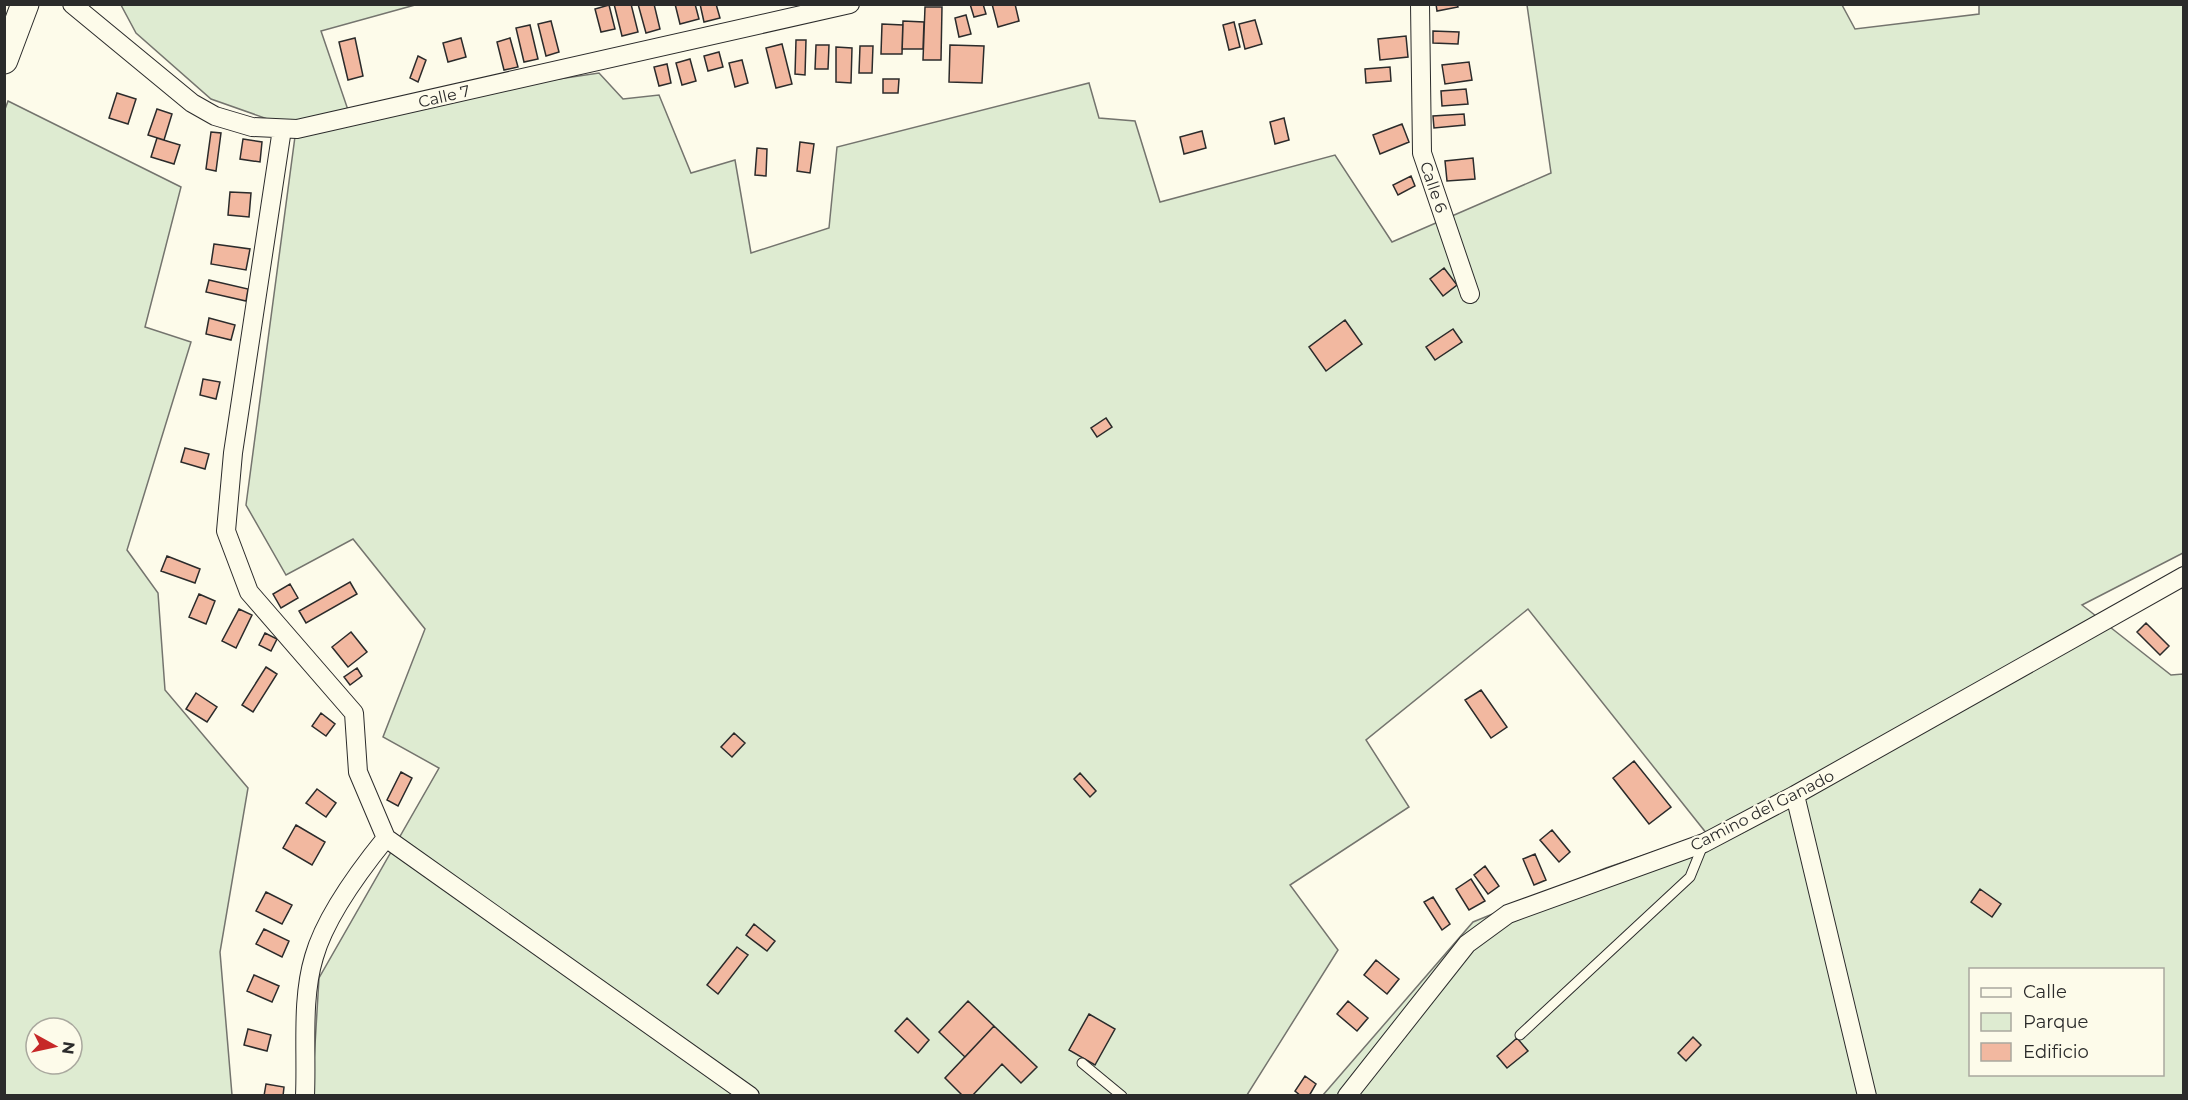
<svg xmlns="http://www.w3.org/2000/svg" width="2188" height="1100" viewBox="0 0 2188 1100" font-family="Montserrat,sans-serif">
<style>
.green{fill:#deebd1;stroke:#74746e;stroke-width:1.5;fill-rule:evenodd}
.building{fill:#f2b8a0;stroke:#2b2b2b;stroke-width:1.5}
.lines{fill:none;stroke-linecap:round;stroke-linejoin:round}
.lane-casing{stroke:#2b2b2b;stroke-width:11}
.street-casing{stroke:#2b2b2b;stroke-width:20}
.primary-casing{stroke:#2b2b2b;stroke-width:29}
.lane{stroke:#fdfbea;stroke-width:9}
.street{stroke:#fdfbea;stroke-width:18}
.primary{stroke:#fdfbea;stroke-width:27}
.labels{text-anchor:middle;stroke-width:4.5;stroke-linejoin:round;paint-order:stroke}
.street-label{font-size:16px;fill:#2b2b2b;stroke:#fdfbea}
</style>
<rect width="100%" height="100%" fill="#fdfbea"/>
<path class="green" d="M 121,5 L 415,5 L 321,31 L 348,110 L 599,73 L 623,99 L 659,95 L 691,173 L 735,160 L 751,253 L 829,228 L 837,147 L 1089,83 L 1099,118 L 1135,121 L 1160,202 L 1335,155 L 1392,242 L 1551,173 L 1527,5 L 1842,5 L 1855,29 L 1979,14 L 1979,5 L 2183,5 L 2183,553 L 2082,605 L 2171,675 L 2183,674 L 2183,1095 L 1323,1095 L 1473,922 L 1606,868 L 1707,834 L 1528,609 L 1366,740 L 1409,807 L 1290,885 L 1338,950 L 1247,1095 L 312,1095 L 319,978 L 439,768 L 383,737 L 425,629 L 353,539 L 286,575 L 246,505 L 296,129 L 211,99 L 136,33 ZM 1970,970 L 2162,970 L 2162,1074 L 1970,1074 Z
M 8,101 L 181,187 L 145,327 L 191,342 L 127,550 L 158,593 L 165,690 L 248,788 L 220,952 L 232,1095 L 5,1095 L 4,112 ZM 36,1028 L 72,1028 L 72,1064 L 36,1064 Z"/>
<path class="building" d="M 614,4 L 631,4 L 638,32 L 622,36 Z
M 638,4 L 654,4 L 660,29 L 646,33 Z
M 675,4 L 695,4 L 699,19 L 680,24 Z
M 700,4 L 716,4 L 720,18 L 704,22 Z
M 970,4 L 983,4 L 986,14 L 974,17 Z
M 992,4 L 1015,4 L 1019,21 L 998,27 Z
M 1436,4 L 1457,4 L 1458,7 L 1437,11 Z
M 609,5 L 615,29 L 601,32 L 595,9 Z
M 925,7 L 942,7 L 941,60 L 923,60 Z
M 966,15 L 971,34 L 959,37 L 955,18 Z
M 1255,20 L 1262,44 L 1245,49 L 1239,24 Z
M 551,21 L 559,52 L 546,56 L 538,24 Z
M 903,21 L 924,22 L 923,49 L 902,49 Z
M 1234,22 L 1240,47 L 1229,50 L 1223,25 Z
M 882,24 L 903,25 L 902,54 L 881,54 Z
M 530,25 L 538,59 L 524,62 L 516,28 Z
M 1433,31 L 1459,32 L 1458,44 L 1433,43 Z
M 1406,36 L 1408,57 L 1380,60 L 1378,39 Z
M 355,38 L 363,76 L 348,80 L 339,42 Z
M 461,38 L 466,57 L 448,62 L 443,43 Z
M 510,38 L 518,67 L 504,70 L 497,42 Z
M 796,40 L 806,40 L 805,75 L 795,74 Z
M 782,44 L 792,84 L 776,88 L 766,48 Z
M 816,45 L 829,45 L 828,69 L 815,69 Z
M 950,45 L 984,46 L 982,83 L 949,82 Z
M 860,46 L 873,46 L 872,73 L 859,73 Z
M 836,47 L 852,48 L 851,83 L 836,82 Z
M 719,52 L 723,67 L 708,71 L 704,56 Z
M 418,56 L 426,60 L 418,82 L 410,78 Z
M 690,59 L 696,81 L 682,85 L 676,63 Z
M 742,60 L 748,83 L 735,87 L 729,63 Z
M 1469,62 L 1472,80 L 1445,84 L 1442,65 Z
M 667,64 L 671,83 L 659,86 L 654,67 Z
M 1390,67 L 1391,81 L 1366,83 L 1365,69 Z
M 883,79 L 899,79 L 898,93 L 883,93 Z
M 1466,89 L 1468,104 L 1442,106 L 1441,91 Z
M 117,93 L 136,99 L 128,124 L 109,118 Z
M 157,109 L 172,114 L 164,140 L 148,135 Z
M 1464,114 L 1465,125 L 1434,128 L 1433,116 Z
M 1284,118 L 1289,140 L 1275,144 L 1270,122 Z
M 1402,124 L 1409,142 L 1380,154 L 1373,135 Z
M 1202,131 L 1206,148 L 1184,154 L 1180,137 Z
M 211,132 L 221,133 L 216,171 L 206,169 Z
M 157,138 L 180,145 L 174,164 L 151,157 Z
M 243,139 L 262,142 L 260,162 L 240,159 Z
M 800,142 L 814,144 L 810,173 L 797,171 Z
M 757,148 L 767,149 L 766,176 L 755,175 Z
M 1473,158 L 1475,179 L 1447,181 L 1445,161 Z
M 1411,176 L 1415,186 L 1398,195 L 1393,185 Z
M 230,192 L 251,193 L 249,217 L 228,215 Z
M 214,244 L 250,249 L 246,270 L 211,264 Z
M 1444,268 L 1457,285 L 1443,296 L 1430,279 Z
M 209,280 L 248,289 L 246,301 L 206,292 Z
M 209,318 L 235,325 L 231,340 L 206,334 Z
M 1345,320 L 1362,344 L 1326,371 L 1309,347 Z
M 1453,329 L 1462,342 L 1435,360 L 1426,347 Z
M 203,379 L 220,382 L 216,399 L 200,395 Z
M 1106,418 L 1112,427 L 1097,437 L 1091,428 Z
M 185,448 L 209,454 L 205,469 L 181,462 Z
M 167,556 L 200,569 L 195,583 L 161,571 Z
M 350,582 L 357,594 L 306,623 L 299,611 Z
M 290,584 L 298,598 L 281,608 L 273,594 Z
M 199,594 L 215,601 L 206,624 L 189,617 Z
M 239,609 L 252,615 L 236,648 L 222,641 Z
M 2146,623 L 2169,646 L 2160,655 L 2137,632 Z
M 351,632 L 367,652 L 348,667 L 332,647 Z
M 265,633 L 277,639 L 271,651 L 259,645 Z
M 266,667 L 277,674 L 253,712 L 242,705 Z
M 357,668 L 362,676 L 350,685 L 344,677 Z
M 1481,690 L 1507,727 L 1491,738 L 1465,700 Z
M 196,693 L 217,707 L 207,722 L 186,709 Z
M 321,713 L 335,724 L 326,736 L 312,726 Z
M 734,733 L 745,743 L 732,757 L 721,747 Z
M 1634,761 L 1671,807 L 1649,824 L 1613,778 Z
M 401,772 L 412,778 L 398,806 L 387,800 Z
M 1080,773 L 1096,791 L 1090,797 L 1074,779 Z
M 317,789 L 336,803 L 326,817 L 306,803 Z
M 296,825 L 325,842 L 312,865 L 283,848 Z
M 1552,830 L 1570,852 L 1559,862 L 1540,840 Z
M 1535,854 L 1546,880 L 1534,885 L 1523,859 Z
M 1485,866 L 1499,886 L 1488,894 L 1474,875 Z
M 1471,879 L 1485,901 L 1469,910 L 1456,889 Z
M 1980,889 L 2001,904 L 1992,917 L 1971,902 Z
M 266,892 L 292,905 L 282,924 L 256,911 Z
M 1433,897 L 1450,924 L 1442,930 L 1424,902 Z
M 754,924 L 775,941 L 767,951 L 746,935 Z
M 264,929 L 289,941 L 282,957 L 256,944 Z
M 737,947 L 748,955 L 718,994 L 707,985 Z
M 1376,960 L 1399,979 L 1387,994 L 1364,975 Z
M 254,975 L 279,986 L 272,1002 L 247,991 Z
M 968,1001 L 994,1026 L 965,1057 L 939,1032 Z
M 1348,1001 L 1368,1018 L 1357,1031 L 1337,1014 Z
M 1089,1014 L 1115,1029 L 1095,1065 L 1069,1050 Z
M 907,1018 L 929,1040 L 918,1053 L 895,1031 Z
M 994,1026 L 1037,1067 L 1021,1083 L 1002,1064 L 972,1096 L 963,1096 L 945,1078 Z
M 248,1029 L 271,1035 L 267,1051 L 244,1045 Z
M 1693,1037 L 1701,1045 L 1686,1061 L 1678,1053 Z
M 1517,1038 L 1528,1051 L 1507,1068 L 1497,1056 Z
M 1305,1076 L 1316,1084 L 1309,1096 L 1301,1096 L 1295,1091 Z
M 266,1084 L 284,1087 L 283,1096 L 264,1096 Z"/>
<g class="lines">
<defs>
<path id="lane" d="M 1520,1035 L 1690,877 L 1703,845
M 1082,1063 L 1122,1096"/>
<path id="street" d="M 72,4 L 192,103 L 215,116 L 252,127 L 297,129 L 850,4
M 1420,4 L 1422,153 L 1470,294
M 282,129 L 233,453 L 226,531 L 249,592 L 354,713 L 358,772 L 386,838 L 750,1096
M 1795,795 L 1867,1096
M 305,1096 C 307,1050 301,1000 314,957 C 325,918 360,870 386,838
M 1347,1096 L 1467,944 L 1508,914 L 1704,843 L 1795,795 L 2184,576"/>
<path id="primary" d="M 4,60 L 25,4"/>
</defs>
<use href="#lane" class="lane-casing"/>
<use href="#street" class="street-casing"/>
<use href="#primary" class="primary-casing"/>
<use href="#lane" class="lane"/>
<use href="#street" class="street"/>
<use href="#primary" class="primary"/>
</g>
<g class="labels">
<g class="street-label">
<text transform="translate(444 96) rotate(-13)" y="6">Calle 7</text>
<text transform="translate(1434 187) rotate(71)" y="6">Calle 6</text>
<text transform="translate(1762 810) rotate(-27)" y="6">Camino del Ganado</text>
</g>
</g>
<rect width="2188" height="1100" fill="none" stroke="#2b2b2b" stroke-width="12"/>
<rect x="1969" y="968" width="195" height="108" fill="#fdfbea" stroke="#a9a89e" stroke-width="1.5"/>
<rect x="1981" y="988" width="30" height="9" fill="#fdfbea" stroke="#a9a89e" stroke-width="1.5"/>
<text x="2023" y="998" font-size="18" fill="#2b2b2b">Calle</text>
<rect x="1981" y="1013" width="30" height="18" fill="#deebd1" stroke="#a9a89e" stroke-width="1.5"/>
<text x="2023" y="1028" font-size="18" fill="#2b2b2b">Parque</text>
<rect x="1981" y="1043" width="30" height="18" fill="#f2b8a0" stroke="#a9a89e" stroke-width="1.5"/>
<text x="2023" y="1058" font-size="18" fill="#2b2b2b">Edificio</text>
<g transform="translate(54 1046) rotate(98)"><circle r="28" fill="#fdfbea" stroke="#a9a89e" stroke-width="1.5"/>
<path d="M0-4.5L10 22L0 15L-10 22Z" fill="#c62828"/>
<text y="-9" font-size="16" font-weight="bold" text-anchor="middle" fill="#2b2b2b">N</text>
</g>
</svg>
